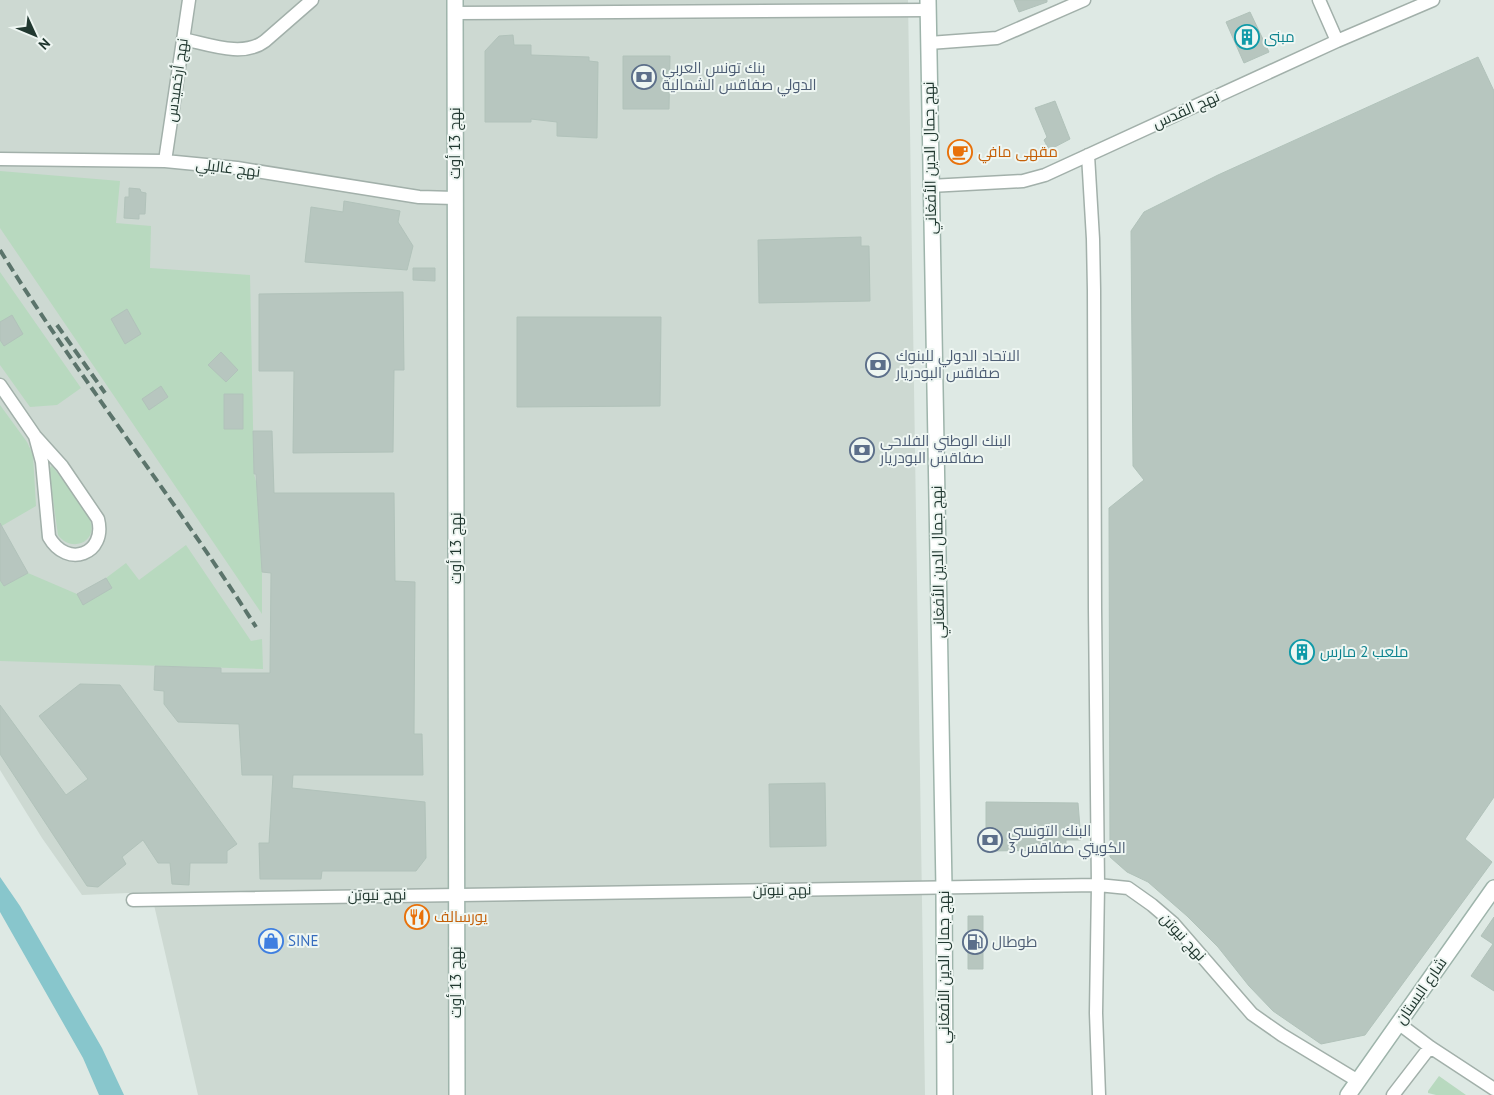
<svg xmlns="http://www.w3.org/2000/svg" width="1494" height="1095" viewBox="0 0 1494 1095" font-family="'PT Sans',Cairo,sans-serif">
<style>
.built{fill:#cdd9d2}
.green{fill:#b8d9bf}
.water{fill:#88c6cc}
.building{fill:#b7c6bf;stroke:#b1c2ba}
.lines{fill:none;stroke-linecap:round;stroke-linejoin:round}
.minor-casing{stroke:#a2b0aa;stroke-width:15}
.secondary-casing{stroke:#9eb4ab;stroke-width:18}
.minor{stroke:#fff;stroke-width:12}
.secondary{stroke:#fff;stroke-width:15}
.rail{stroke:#5b746b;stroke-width:4;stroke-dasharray:10 5;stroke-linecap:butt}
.labels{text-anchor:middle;stroke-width:4;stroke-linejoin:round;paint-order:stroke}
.culture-label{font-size:15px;fill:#0d838f;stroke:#eef6f2;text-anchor:start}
.service-label{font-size:15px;fill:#4e5e75;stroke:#eef6f2;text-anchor:start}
.street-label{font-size:15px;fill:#213830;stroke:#eef6f2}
.food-label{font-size:15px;fill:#c56008;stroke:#eef6f2;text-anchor:start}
.shop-label{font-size:15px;fill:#366cbe;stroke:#eef6f2;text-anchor:start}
</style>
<rect width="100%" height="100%" fill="#dee9e4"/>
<path class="built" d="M 0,0 L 908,0 L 925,1095 L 198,1095 L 151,892 L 82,895 L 42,838 L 0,770 Z"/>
<path class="green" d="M 0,171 L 120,181 L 116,223 L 151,226 L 150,268 L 250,275 L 254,474 L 257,485 L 262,572 L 262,614 L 0,228 Z
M 0,272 L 81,388 L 57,405 L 30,407 L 0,365 Z
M 0,405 L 27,442 L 33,455 L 36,506 L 0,527 Z
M 51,466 L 53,467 C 61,478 88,512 91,523 C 96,544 70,552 58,535 L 49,471 Z
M 186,545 L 251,641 L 262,639 L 263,669 L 0,661 L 0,580 L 4,586 L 28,573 L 77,594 L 83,604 L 111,588 L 106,578 L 126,563 L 139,580 Z
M 1439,1076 L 1466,1095 L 1436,1095 L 1428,1093 L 1428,1091 Z"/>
<path class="water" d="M 0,877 L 20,906 L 102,1048 L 124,1095 L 99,1095 L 83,1058 L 0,912 Z"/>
<path class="building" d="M 1014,0 L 1047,0 L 1047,2 L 1019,12 Z
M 1250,12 L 1269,52 L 1244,63 L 1226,22 Z
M 513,35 L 514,45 L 531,45 L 531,55 L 589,57 L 589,61 L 598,62 L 597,138 L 557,136 L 557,122 L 531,119 L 531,122 L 485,122 L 485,51 L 499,36 Z
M 623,56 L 670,56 L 669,109 L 623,109 Z
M 1478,57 L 1494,91 L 1494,797 L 1465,839 L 1492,862 L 1365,1035 L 1321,1044 L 1273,1011 L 1249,986 L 1218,947 L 1187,916 L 1148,882 L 1127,872 L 1110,857 L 1109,508 L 1144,480 L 1133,466 L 1131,231 L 1144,212 L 1218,175 Z
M 1055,101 L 1070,139 L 1049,150 L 1044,140 L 1047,137 L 1035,108 Z
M 129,188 L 140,189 L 141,192 L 146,193 L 145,214 L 139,214 L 139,219 L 124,218 L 125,197 L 129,197 Z
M 344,201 L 400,211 L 398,222 L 413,246 L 407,270 L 305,262 L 311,207 L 343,212 Z
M 861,237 L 861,246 L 869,246 L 870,301 L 759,303 L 758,240 Z
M 413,268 L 435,268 L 435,281 L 413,280 Z
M 403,292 L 404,370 L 394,370 L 393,452 L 293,453 L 294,371 L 259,371 L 259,294 Z
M 127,309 L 141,334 L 125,344 L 111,319 Z
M 12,315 L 23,334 L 4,346 L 0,340 L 0,322 Z
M 517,317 L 661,317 L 660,406 L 517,407 Z
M 221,352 L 238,370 L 226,382 L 208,365 Z
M 161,386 L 168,397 L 149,410 L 142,399 Z
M 224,394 L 243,394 L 243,429 L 224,429 Z
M 253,431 L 272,431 L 274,493 L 394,493 L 395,581 L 415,582 L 414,734 L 422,734 L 423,775 L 293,775 L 292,788 L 425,802 L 426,858 L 416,871 L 322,871 L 321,879 L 260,879 L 259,843 L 269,843 L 273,775 L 242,775 L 239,724 L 178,722 L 164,704 L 164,691 L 154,690 L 155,666 L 221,668 L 221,673 L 270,673 L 271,573 L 262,572 L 256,474 L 254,474 Z
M 0,523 L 28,573 L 4,586 L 0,580 Z
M 106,578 L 112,588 L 83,605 L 77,594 Z
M 80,684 L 120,685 L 237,844 L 227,851 L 227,863 L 190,863 L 189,885 L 172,884 L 170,863 L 158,863 L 143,840 L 122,857 L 126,864 L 98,887 L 87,886 L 0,754 L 0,705 L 66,795 L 88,779 L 39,716 Z
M 825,783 L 826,846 L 770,847 L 769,784 Z
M 986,802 L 1078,803 L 1081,840 L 1066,840 L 1066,850 L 986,851 Z
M 968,916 L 983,916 L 983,969 L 968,969 Z
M 1494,917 L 1494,991 L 1471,976 L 1493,944 L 1481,936 Z"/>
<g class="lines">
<defs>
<path id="minor" d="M 1319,0 L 1337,41
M 455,13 L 928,10
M 183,39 C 208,44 243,58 265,41 L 312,0
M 929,43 L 997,38 L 1084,0
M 1088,155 L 1093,239 L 1094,290 L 1095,609 L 1098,885 L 1096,1013 L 1099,1095
M 0,159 L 165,161 L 237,168 L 419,197 L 455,198
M 165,161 L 189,0
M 930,186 L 1023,181 L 1045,175 L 1337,41 L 1433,0
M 0,385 L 35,436 L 62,466 L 98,519 C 107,554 67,569 49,537 L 42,462 L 35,436
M 133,900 L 1098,885 L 1128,888 L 1152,905 L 1173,923 L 1252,1014 L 1282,1035 L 1358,1081
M 1398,1023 L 1430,1047 L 1494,1089
M 1393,1095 L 1430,1047"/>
<path id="secondary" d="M 455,0 L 457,1095
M 928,0 L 944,888 L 945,1095
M 1348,1095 L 1494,888"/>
</defs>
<use href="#minor" class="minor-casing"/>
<use href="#secondary" class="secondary-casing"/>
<use href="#minor" class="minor"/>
<use href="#secondary" class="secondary"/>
<path class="rail" d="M 0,250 C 80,380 175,499 256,627
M 57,325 L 105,393"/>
</g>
<defs>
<symbol id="building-ring" viewBox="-11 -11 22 22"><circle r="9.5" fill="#eef6f2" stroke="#0f9aa8" stroke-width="1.5"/><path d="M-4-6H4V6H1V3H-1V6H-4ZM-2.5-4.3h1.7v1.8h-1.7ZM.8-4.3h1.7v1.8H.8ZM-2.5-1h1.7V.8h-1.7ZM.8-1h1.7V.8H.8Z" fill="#0f9aa8"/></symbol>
<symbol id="bank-ring" viewBox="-11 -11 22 22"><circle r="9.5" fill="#eef6f2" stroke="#5c6f8a" stroke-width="1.5"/><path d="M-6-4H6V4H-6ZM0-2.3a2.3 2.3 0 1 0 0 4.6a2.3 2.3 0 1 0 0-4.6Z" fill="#5c6f8a"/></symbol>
<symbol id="cafe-ring" viewBox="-11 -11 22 22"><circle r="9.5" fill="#eef6f2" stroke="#e8710a" stroke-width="1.5"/><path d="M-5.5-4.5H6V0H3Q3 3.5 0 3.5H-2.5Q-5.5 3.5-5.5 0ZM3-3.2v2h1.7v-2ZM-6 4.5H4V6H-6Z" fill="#e8710a"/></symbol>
<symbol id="restaurant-ring" viewBox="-11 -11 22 22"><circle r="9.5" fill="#eef6f2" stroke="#e8710a" stroke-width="1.5"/><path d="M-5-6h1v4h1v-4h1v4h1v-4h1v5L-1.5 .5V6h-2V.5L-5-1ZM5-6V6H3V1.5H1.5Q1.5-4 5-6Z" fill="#e8710a"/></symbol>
<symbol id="shop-ring" viewBox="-11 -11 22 22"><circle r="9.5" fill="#eef6f2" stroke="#3f7fe0" stroke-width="1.5"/><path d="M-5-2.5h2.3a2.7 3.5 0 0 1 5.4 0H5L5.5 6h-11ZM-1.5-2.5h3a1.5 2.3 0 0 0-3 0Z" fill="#3f7fe0"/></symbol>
<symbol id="fuel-ring" viewBox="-11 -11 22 22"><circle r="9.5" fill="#eef6f2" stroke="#5c6f8a" stroke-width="1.5"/><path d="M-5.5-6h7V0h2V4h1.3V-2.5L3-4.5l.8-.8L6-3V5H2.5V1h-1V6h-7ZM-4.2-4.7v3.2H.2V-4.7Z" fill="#5c6f8a"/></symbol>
</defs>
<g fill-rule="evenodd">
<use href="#building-ring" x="1233" y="23" width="28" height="28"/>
<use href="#bank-ring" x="630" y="63" width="28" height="28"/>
<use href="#cafe-ring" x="946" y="138" width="28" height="28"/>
<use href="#bank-ring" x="864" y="351" width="28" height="28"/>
<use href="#bank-ring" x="848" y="436" width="28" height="28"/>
<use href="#building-ring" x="1288" y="638" width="28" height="28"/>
<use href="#bank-ring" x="976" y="826" width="28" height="28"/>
<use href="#restaurant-ring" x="403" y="903" width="28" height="28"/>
<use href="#shop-ring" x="257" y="927" width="28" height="28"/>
<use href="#fuel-ring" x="961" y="928" width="28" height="28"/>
</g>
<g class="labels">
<g class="culture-label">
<text x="1264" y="42">مبنى</text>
<text x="1320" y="657">ملعب 2 مارس</text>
</g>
<g class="service-label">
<text x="662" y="73">بنك تونس العربي<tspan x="662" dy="17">الدولي صفاقس الشمالية</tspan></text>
<text x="896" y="361">الاتحاد الدولي للبنوك<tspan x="896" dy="17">صفاقس البودريار</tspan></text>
<text x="880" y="446">البنك الوطني الفلاحي<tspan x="880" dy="17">صفاقس البودريار</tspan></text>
<text x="1008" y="836">البنك التونسي<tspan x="1008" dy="17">الكويتي صفاقس 3</tspan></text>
<text x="992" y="947">طوطال</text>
</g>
<g class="street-label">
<text transform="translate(177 80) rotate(-82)" y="5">نهج أرخميدس</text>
<text transform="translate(1186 110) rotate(-24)" y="5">نهج القدس</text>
<text transform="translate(455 143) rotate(-90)" y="5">نهج 13 أوت</text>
<text transform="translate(930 158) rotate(-91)" y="5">نهج جمال الدين الأفغاني</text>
<text transform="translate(228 168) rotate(7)" y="5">نهج غاليلي</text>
<text transform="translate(456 548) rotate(-90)" y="5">نهج 13 أوت</text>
<text transform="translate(938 562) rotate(-91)" y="5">نهج جمال الدين الأفغاني</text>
<text transform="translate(782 890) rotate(-1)" y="5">نهج نيوتن</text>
<text transform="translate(377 895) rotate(-1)" y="5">نهج نيوتن</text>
<text transform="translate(1183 937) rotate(47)" y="5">نهج نيوتن</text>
<text transform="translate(944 967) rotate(-90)" y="5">نهج جمال الدين الأفغاني</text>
<text transform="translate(456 982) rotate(-90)" y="5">نهج 13 أوت</text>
<text transform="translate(1421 991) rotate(-55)" y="5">شارع البستان</text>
</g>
<g class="food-label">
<text x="978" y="157">مقهى مافي</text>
<text x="434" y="922">يورسالف</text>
</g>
<g class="shop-label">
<text x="288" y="946">SINE</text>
</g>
</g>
<g transform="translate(35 35) rotate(134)" stroke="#eef6f2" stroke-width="4" paint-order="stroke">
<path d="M0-4L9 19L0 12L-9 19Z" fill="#213830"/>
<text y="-8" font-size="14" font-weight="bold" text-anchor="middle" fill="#213830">N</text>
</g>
</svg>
